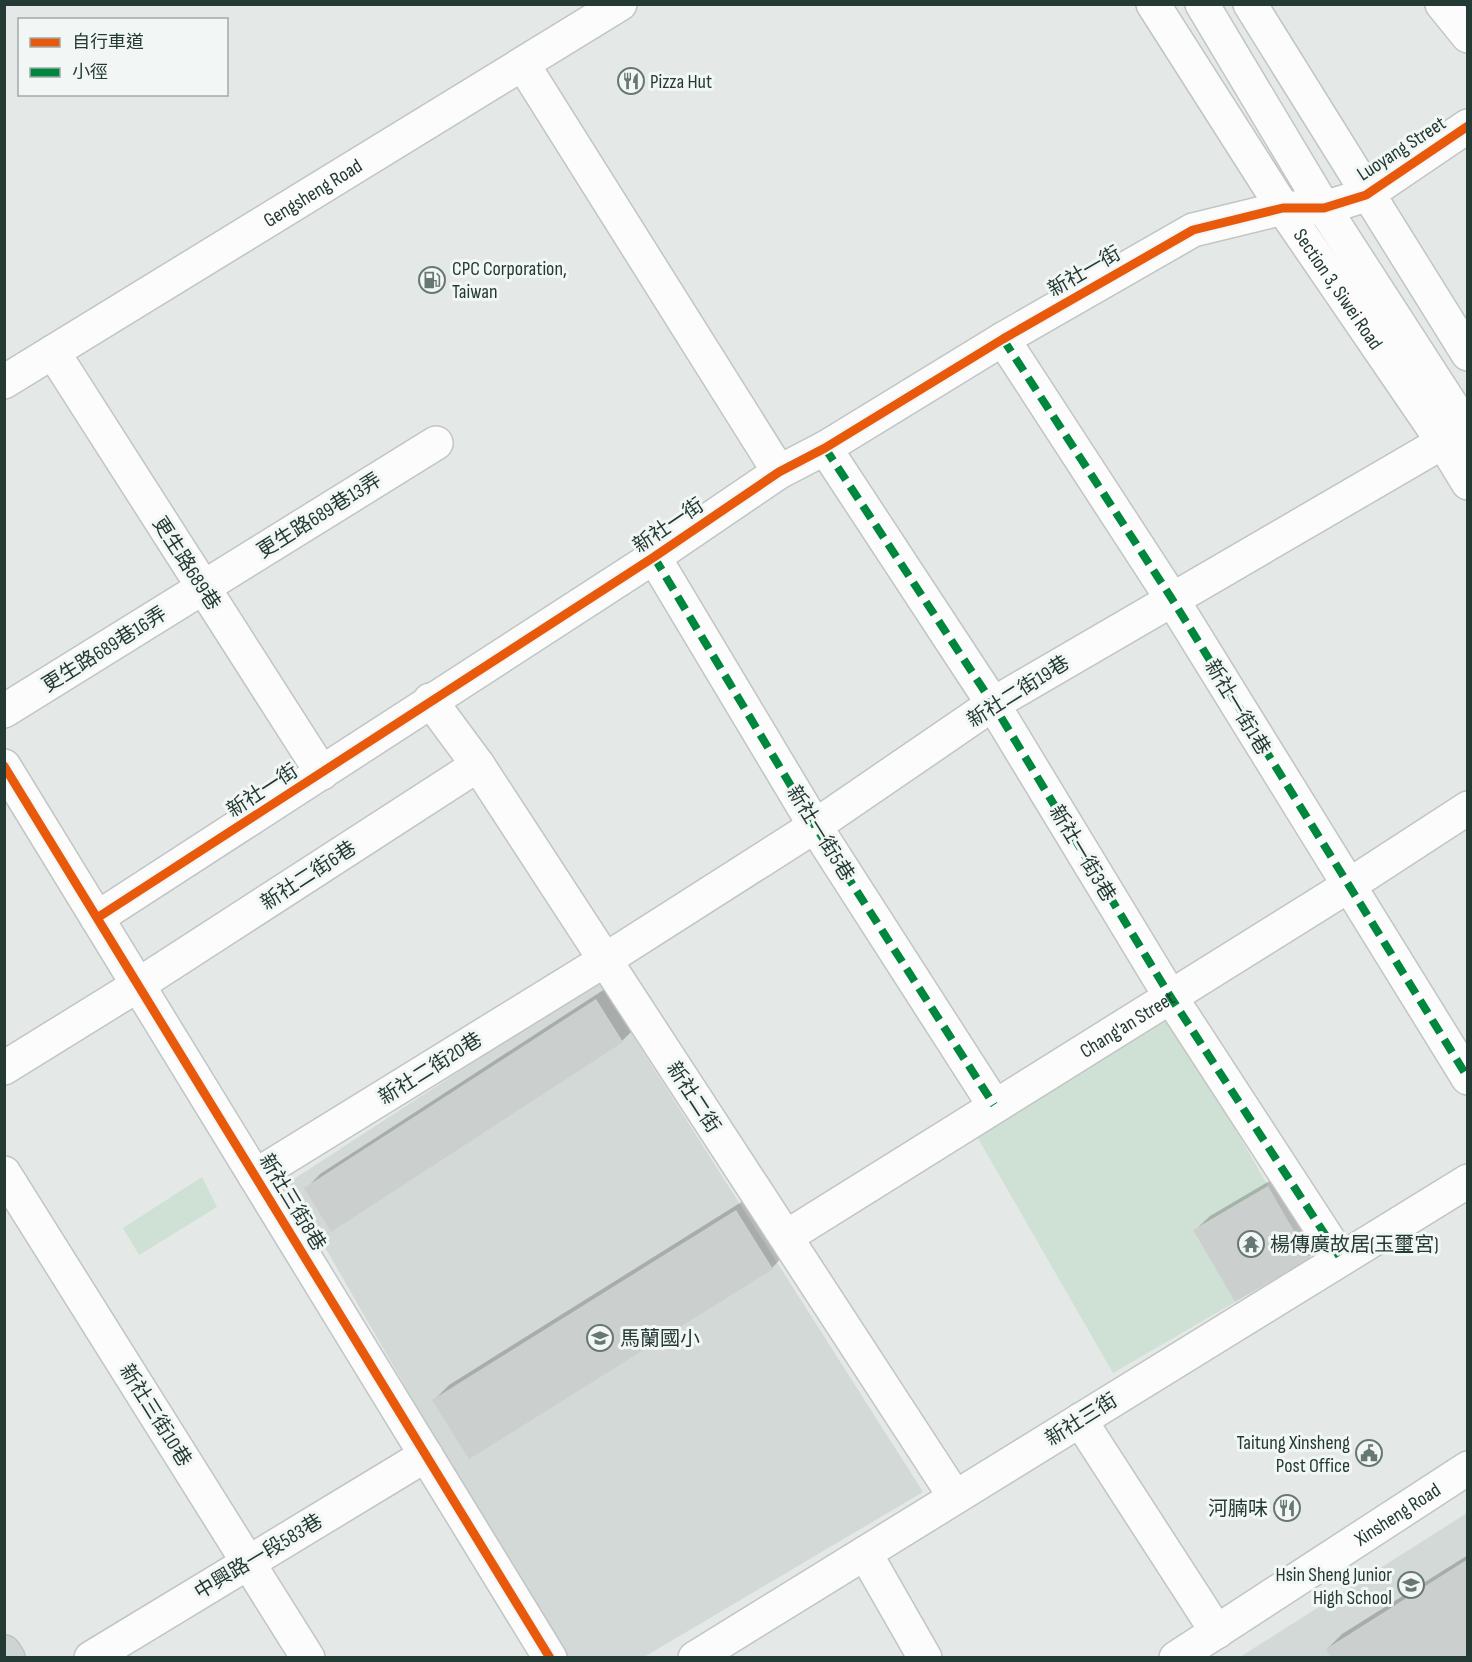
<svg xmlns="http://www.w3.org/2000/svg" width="1472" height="1662" viewBox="0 0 1472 1662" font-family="'Sofia Sans Condensed','Noto Sans TC',sans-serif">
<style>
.built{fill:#d2d9d6}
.green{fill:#cfe0d4}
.shadow{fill:#0003}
.building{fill:#cbcfce}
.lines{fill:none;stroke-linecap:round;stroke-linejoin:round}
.minor-casing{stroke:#c1c5c3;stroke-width:36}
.major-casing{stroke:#bdc4c2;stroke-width:36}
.minor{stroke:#fbfcfb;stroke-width:33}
.major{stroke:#ced4d2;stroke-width:33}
.quiet{stroke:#00873e;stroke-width:8;stroke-dasharray:15 8;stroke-linecap:butt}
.cycleway-casing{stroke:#f2f7f5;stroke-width:13}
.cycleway{stroke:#e8590c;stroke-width:9}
.labels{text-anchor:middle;stroke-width:6;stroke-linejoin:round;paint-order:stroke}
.poi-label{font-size:20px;fill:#243a35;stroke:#f2f7f5;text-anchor:start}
.street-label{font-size:20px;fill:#243a35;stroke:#f2f7f5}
</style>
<rect width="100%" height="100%" fill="#e4e8e6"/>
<path class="built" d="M 598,981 L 923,1492 L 644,1657 L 561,1657 L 288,1183 Z
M 1467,1513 L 1467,1657 L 1240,1657 Z"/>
<path class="green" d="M 1171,1018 L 1268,1186 L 1193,1230 L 1235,1302 L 1113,1373 L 975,1133 Z
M 202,1177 L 217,1207 L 139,1255 L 123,1228 Z"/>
<path class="shadow" d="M 611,985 L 637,1026 L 622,1041 L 332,1229 L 306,1189 L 320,1174 Z
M 1283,1173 L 1324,1243 L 1309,1257 L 1195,1230 L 1210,1216 Z
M 751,1196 L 786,1253 L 772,1268 L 434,1400 L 449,1385 Z
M 1468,1555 L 1468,1658 L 1327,1649 L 1342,1634 Z"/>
<path class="building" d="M 596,999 L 623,1042 L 331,1232 L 304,1188 Z
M 1268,1186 L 1310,1259 L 1235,1302 L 1193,1230 Z
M 736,1210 L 773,1269 L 469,1459 L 432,1400 Z
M 1468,1559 L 1468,1658 L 1331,1658 L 1326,1649 Z"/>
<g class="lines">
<defs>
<g id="minor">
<path id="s1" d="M 1153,4 L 1283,208 L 1443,442 L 1468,483"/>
<path d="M 1202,4 L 1324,208 L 1468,431"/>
<path d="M 1250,4 L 1468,354"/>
<path d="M 1442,4 L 1468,36"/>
<path d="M 524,66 L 779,472"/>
<path d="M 1003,339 L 1172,599 L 1468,1078"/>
<path d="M 53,352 L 322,773"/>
<path id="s2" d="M 4,382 L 620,4"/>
<path d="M 825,448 L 993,704 L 1170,996 L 1341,1259"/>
<path d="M 654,557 L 815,826 L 994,1105"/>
<path d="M 430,700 L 478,765 L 955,1497"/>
<path d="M 4,711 L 436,443"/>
<path d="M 4,766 L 550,1658"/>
<path d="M 97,918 L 654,557 L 779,472 L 825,448 L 1003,339 L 1193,230 L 1283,208 L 1324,208 L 1366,195 L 1468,126"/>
<path d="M 4,1068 L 138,985 L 478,765"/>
<path d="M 4,1173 L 308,1658"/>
<path d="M 255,1176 L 605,960 L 815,826 L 993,704 L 1443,442"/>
<path id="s3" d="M 786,1237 L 1348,886 L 1468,808"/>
<path d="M 1080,1420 L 1217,1632"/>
<path d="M 865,1553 L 925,1658"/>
<path d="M 91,1658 L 426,1455"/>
<path d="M 695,1658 L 1468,1181"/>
<path id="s4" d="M 1176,1658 L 1468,1468"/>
</g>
<path id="major" d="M 4,1652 L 8,1658"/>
</defs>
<use href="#minor" class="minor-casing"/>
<use href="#major" class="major-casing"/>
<use href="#minor" class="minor"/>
<use href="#major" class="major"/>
<path class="quiet" d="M 1003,339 L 1172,599 L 1468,1078
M 825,448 L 993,704 L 1170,996 L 1341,1259
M 654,557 L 815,826 L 994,1105"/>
<defs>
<path id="cycleway" d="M 4,766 L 550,1658
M 97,918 L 654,557 L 779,472 L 825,448 L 1003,339 L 1193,230 L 1283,208 L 1324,208 L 1366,195 L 1468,126"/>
</defs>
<use href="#cycleway" class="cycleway-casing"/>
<use href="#cycleway" class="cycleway"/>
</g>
<defs>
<symbol id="restaurant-ring" viewBox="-11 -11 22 22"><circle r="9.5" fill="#f2f7f5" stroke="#677773" stroke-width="1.5"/><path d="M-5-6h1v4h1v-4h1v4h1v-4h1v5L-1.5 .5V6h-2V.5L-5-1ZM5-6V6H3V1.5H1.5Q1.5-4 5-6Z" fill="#677773"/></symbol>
<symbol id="fuel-ring" viewBox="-11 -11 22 22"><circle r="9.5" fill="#f2f7f5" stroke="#677773" stroke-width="1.5"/><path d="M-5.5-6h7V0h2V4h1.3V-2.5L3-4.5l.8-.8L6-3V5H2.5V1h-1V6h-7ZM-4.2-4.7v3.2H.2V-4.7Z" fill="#677773"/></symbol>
<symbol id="temple-ring" viewBox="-11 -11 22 22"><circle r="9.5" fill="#f2f7f5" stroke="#677773" stroke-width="1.5"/><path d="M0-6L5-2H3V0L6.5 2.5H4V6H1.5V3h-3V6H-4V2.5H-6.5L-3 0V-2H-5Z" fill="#677773"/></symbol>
<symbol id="school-ring" viewBox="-11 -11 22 22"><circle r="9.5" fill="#f2f7f5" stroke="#677773" stroke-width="1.5"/><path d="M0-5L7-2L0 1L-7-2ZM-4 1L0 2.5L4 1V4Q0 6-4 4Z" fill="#677773"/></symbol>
<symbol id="civic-ring" viewBox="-11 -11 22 22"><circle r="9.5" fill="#f2f7f5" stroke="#677773" stroke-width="1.5"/><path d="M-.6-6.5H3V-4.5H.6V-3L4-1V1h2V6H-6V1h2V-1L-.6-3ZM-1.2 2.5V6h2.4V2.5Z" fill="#677773"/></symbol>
</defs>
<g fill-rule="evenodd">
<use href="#restaurant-ring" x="616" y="66" width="30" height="30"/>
<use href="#fuel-ring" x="417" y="265" width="30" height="30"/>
<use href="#temple-ring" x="1236" y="1229" width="30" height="30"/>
<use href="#school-ring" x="585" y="1323" width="30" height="30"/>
<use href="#civic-ring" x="1354" y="1438" width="30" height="30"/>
<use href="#restaurant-ring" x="1272" y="1493" width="30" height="30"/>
<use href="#school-ring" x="1396" y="1570" width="30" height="30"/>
</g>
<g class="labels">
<g class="poi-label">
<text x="650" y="88">Pizza Hut</text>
<text x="452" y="275">CPC Corporation,<tspan x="452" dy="23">Taiwan</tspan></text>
<text x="1270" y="1251">楊傳廣故居(玉璽宮)</text>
<text x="620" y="1345">馬蘭國小</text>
<text x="1350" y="1449" text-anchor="end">Taitung Xinsheng<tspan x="1350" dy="23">Post Office</tspan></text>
<text x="1268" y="1515" text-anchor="end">河腩味</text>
<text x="1392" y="1581" text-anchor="end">Hsin Sheng Junior<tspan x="1392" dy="23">High School</tspan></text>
</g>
<g class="street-label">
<text transform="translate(1401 148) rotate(-33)" y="7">Luoyang Street</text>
<text dy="7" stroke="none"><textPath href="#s2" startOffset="362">Gengsheng Road</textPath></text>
<text transform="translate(1084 271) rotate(-30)" y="7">新社一街</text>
<text dy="7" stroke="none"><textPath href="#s1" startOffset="340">Section 3, Siwei Road</textPath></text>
<text transform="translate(319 515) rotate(-32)" y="7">更生路689巷13弄</text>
<text transform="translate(668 525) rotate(-34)" y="7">新社一街</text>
<text transform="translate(187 563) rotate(57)" y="7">更生路689巷</text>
<text transform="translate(104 649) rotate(-32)" y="7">更生路689巷16弄</text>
<text transform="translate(1018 691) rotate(-32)" y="7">新社二街19巷</text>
<text transform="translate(1238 707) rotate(59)" y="7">新社一街1巷</text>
<text transform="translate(262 790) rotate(-33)" y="7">新社一街</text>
<text transform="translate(821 833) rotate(58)" y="7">新社一街5巷</text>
<text transform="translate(1083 853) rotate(59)" y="7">新社一街3巷</text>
<text transform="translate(308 875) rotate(-33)" y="7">新社二街6巷</text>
<text dy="7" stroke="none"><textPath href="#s3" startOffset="402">Chang'an Street</textPath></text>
<text transform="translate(430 1068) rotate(-32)" y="7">新社二街20巷</text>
<text transform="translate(694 1097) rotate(57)" y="7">新社二街</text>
<text transform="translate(293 1202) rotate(59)" y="7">新社三街8巷</text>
<text transform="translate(156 1415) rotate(58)" y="7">新社三街10巷</text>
<text transform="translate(1081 1419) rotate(-32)" y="7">新社三街</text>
<text dy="7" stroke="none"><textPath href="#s4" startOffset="264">Xinsheng Road</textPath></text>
<text transform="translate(258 1556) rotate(-31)" y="7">中興路一段583巷</text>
</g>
</g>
<rect width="1472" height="1662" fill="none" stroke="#243a35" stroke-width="12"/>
<rect x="18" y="18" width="210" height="78" fill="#f2f7f5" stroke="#a0aba8" stroke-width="1.5"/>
<rect x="30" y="38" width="30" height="9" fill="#e8590c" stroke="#a0aba8" stroke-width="1.5"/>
<text x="72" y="48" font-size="18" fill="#243a35">自行車道</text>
<rect x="30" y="68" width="30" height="9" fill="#00873e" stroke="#a0aba8" stroke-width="1.5"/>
<text x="72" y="78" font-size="18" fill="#243a35">小徑</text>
</svg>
